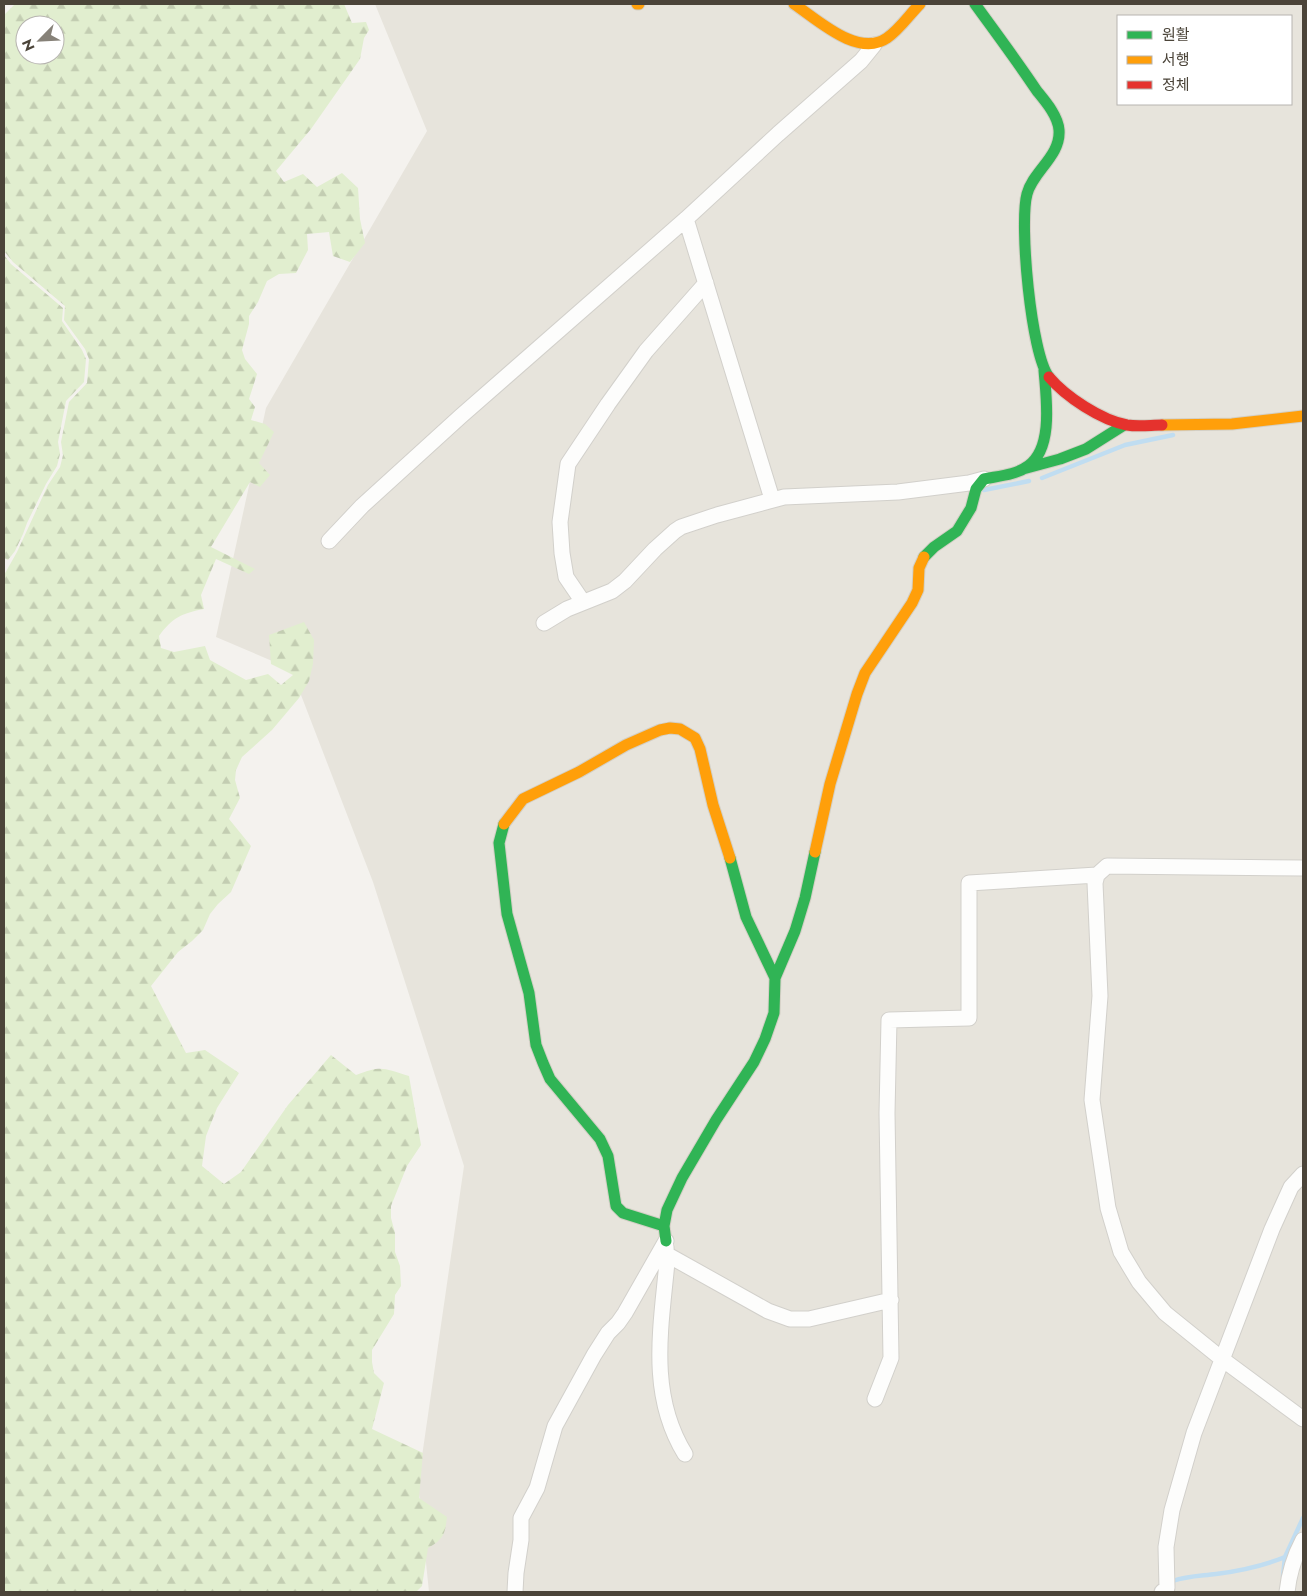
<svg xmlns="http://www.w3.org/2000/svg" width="1307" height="1596" viewBox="0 0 1307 1596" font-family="Jost,'Noto Sans KR',sans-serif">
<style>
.residential{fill:#e7e4dc;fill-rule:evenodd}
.forest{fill:url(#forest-firs);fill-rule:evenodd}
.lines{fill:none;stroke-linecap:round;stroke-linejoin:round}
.stream{stroke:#c0ddf1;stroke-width:4.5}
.street-casing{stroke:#d2d0cb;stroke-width:17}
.fast-casing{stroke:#d3cfc5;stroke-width:13}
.slow-casing{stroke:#d3cfc5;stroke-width:13}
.jam-casing{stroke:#d3cfc5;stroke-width:13}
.street{stroke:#fdfdfc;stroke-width:15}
.fast{stroke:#30b455;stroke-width:11}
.slow{stroke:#ff9f0a;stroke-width:11}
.jam{stroke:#e5322d;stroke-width:11}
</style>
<defs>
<pattern id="forest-firs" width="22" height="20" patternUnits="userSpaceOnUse" patternTransform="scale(1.25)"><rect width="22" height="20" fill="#e1eecf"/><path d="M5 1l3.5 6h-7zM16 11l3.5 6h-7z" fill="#c3cdb2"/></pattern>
</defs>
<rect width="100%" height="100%" fill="#f4f2ee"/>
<path class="residential" d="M 375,4 L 1303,4 L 1303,1592 L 429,1592 L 418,1484 L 464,1166 L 373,882 L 291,669 L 216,637 L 266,408 L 427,131 ZM 1118,16 L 1291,16 L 1291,104 L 1118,104 Z"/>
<path class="forest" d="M 15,4 L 344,4 L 352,23 L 366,22 L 369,30 L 364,38 L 360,59 L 311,129 L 276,171 L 284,182 L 303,174 L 317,187 L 342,173 L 358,188 L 360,219 L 365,243 L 350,262 L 333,256 L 329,232 L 307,234 L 308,250 L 296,273 L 279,274 L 267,281 L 258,302 L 249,316 L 249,324 L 242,350 L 245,359 L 257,374 L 249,399 L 255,407 L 251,420 L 265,424 L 274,432 L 259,463 L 270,475 L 260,487 L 250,482 L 211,547 L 255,569 L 249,574 L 216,559 L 201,595 L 204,609 C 182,613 172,618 159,636 L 161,648 L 174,652 L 205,646 L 210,660 L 246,680 L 268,674 L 281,685 L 293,675 L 271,664 L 269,635 L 304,622 L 314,640 L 313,664 L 309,681 L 299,698 L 272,730 L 242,757 L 236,770 L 235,780 L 240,798 L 229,819 L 251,846 L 231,892 L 218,904 L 210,914 L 203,930 L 192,941 L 178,952 L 151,986 L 186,1053 L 205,1050 L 239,1073 L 217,1108 L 206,1136 L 202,1166 L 224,1184 L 241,1172 L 288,1105 L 331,1055 L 356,1075 C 382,1065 383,1068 409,1076 L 421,1145 L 407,1166 L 391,1206 L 391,1218 L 395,1233 L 395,1252 L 400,1266 L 401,1286 L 395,1295 L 394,1314 L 372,1350 L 372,1362 L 374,1373 L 384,1383 L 372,1429 L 423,1453 L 419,1498 L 447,1517 C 445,1534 444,1539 428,1548 L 422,1586 L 416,1592 L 4,1592 L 4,575 L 17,552 L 48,485 L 60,467 L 63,455 L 61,442 L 69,402 L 87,383 L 89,359 L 85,349 L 64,320 L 65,306 L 13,262 L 4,251 L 4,15 ZM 25,25 L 55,25 L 55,55 L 25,55 Z
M 4,255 L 11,264 L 63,308 L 62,321 L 82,350 L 86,359 L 84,382 L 66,401 L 58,442 L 60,454 L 57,466 L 46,484 L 27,523 L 23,534 L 15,551 L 8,560 L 4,558 Z"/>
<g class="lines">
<path class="stream" d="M 1042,478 L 1125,445 L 1173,435
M 984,490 L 1029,481
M 1283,1576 L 1285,1557 L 1303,1518
M 1173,1581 C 1187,1576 1201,1576 1216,1574 C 1239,1571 1263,1566 1285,1557"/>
<defs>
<path id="street" d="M 686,219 L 772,499
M 329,541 L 362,506 L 461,416 L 686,219 L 778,134 L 861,61 L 874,45
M 583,602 L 566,577 L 562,553 L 560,522 L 568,464 L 608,404 L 646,351 L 706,283
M 544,623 L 567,609 L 612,591 L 625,581 L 655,549 L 675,531 L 681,527 L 717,515 L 784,497 L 898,492 L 969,483 L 984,479
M 1303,868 L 1107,866 L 1097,875 L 1095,883 L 1100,996 L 1092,1100 L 1108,1208 L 1121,1252 L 1139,1282 L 1165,1313 L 1222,1359 L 1303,1419
M 666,1247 L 667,1262 C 661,1328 648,1394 685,1454
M 666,1254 L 768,1311 L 790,1319 L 809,1319 L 891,1300
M 875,1399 L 891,1358 L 887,1113 L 889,1020 L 969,1018 L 969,883 L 1097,875
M 515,1592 L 516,1573 L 521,1540 L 521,1518 L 537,1488 L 555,1426 L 594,1355 L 608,1333 L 618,1323 L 625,1313 L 666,1241
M 1162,1592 L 1167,1588 L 1166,1547 L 1172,1510 L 1194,1433 L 1272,1229 L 1291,1187 L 1303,1174
M 1287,1592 C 1289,1573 1294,1557 1303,1540"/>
<path id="fast" d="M 975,4 C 996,33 1017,61 1037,91 C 1046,102 1058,116 1059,130 C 1061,156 1033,171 1027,194 C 1019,223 1031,355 1049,377
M 1023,469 L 1060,459 L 1086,449 L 1124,425
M 924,557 L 934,547 L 957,531 L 971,508 L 976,489 L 984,479 C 999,476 1016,475 1028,466 C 1054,448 1046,397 1044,370
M 504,824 L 499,843 L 507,914 L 529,993 L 536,1045 L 543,1063 L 550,1079 L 600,1139 L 608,1156 L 616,1206 L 623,1213 L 664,1226
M 730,858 L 746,917 L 775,978
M 666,1241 L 664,1226 L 667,1210 L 682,1178 L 716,1120 L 754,1062 L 765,1039 L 774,1013 L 775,978 L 795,931 L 805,898 L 815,852"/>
<path id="slow" d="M 637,4 L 639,4
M 794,4 C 818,20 858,58 887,38 C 900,29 909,15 920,4
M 1162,425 L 1232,424 L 1303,416
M 504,824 L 523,799 L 579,772 L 626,745 L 660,730 L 670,728 L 680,729 L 695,738 L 700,749 L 713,805 L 730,858
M 815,852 L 830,784 L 857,694 L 865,673 L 912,603 L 918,590 L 919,568 L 924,557"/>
<path id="jam" d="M 1049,377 C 1066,397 1101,420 1127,425 C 1139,427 1151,425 1162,425"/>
</defs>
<use href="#street" class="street-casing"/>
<use href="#fast" class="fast-casing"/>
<use href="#slow" class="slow-casing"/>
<use href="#jam" class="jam-casing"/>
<use href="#street" class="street"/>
<use href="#fast" class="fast"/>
<use href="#slow" class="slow"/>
<use href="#jam" class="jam"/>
</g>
<rect width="1307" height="1596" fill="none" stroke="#4b4439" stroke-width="10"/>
<rect x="1117" y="15" width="175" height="90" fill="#ffffff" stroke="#b7b4b0"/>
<rect x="1127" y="31" width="25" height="8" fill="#30b455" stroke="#b7b4b0"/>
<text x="1162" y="40" font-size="15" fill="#4b4439">원활</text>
<rect x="1127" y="56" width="25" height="8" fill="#ff9f0a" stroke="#b7b4b0"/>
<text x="1162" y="65" font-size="15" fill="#4b4439">서행</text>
<rect x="1127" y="81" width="25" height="8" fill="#e5322d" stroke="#b7b4b0"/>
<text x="1162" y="90" font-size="15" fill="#4b4439">정체</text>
<g transform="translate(40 40) rotate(246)"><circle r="24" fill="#ffffff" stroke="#b7b4b0"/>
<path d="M0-4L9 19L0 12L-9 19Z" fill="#868178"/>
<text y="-8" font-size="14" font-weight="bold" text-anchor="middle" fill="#4b4439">N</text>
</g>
</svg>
